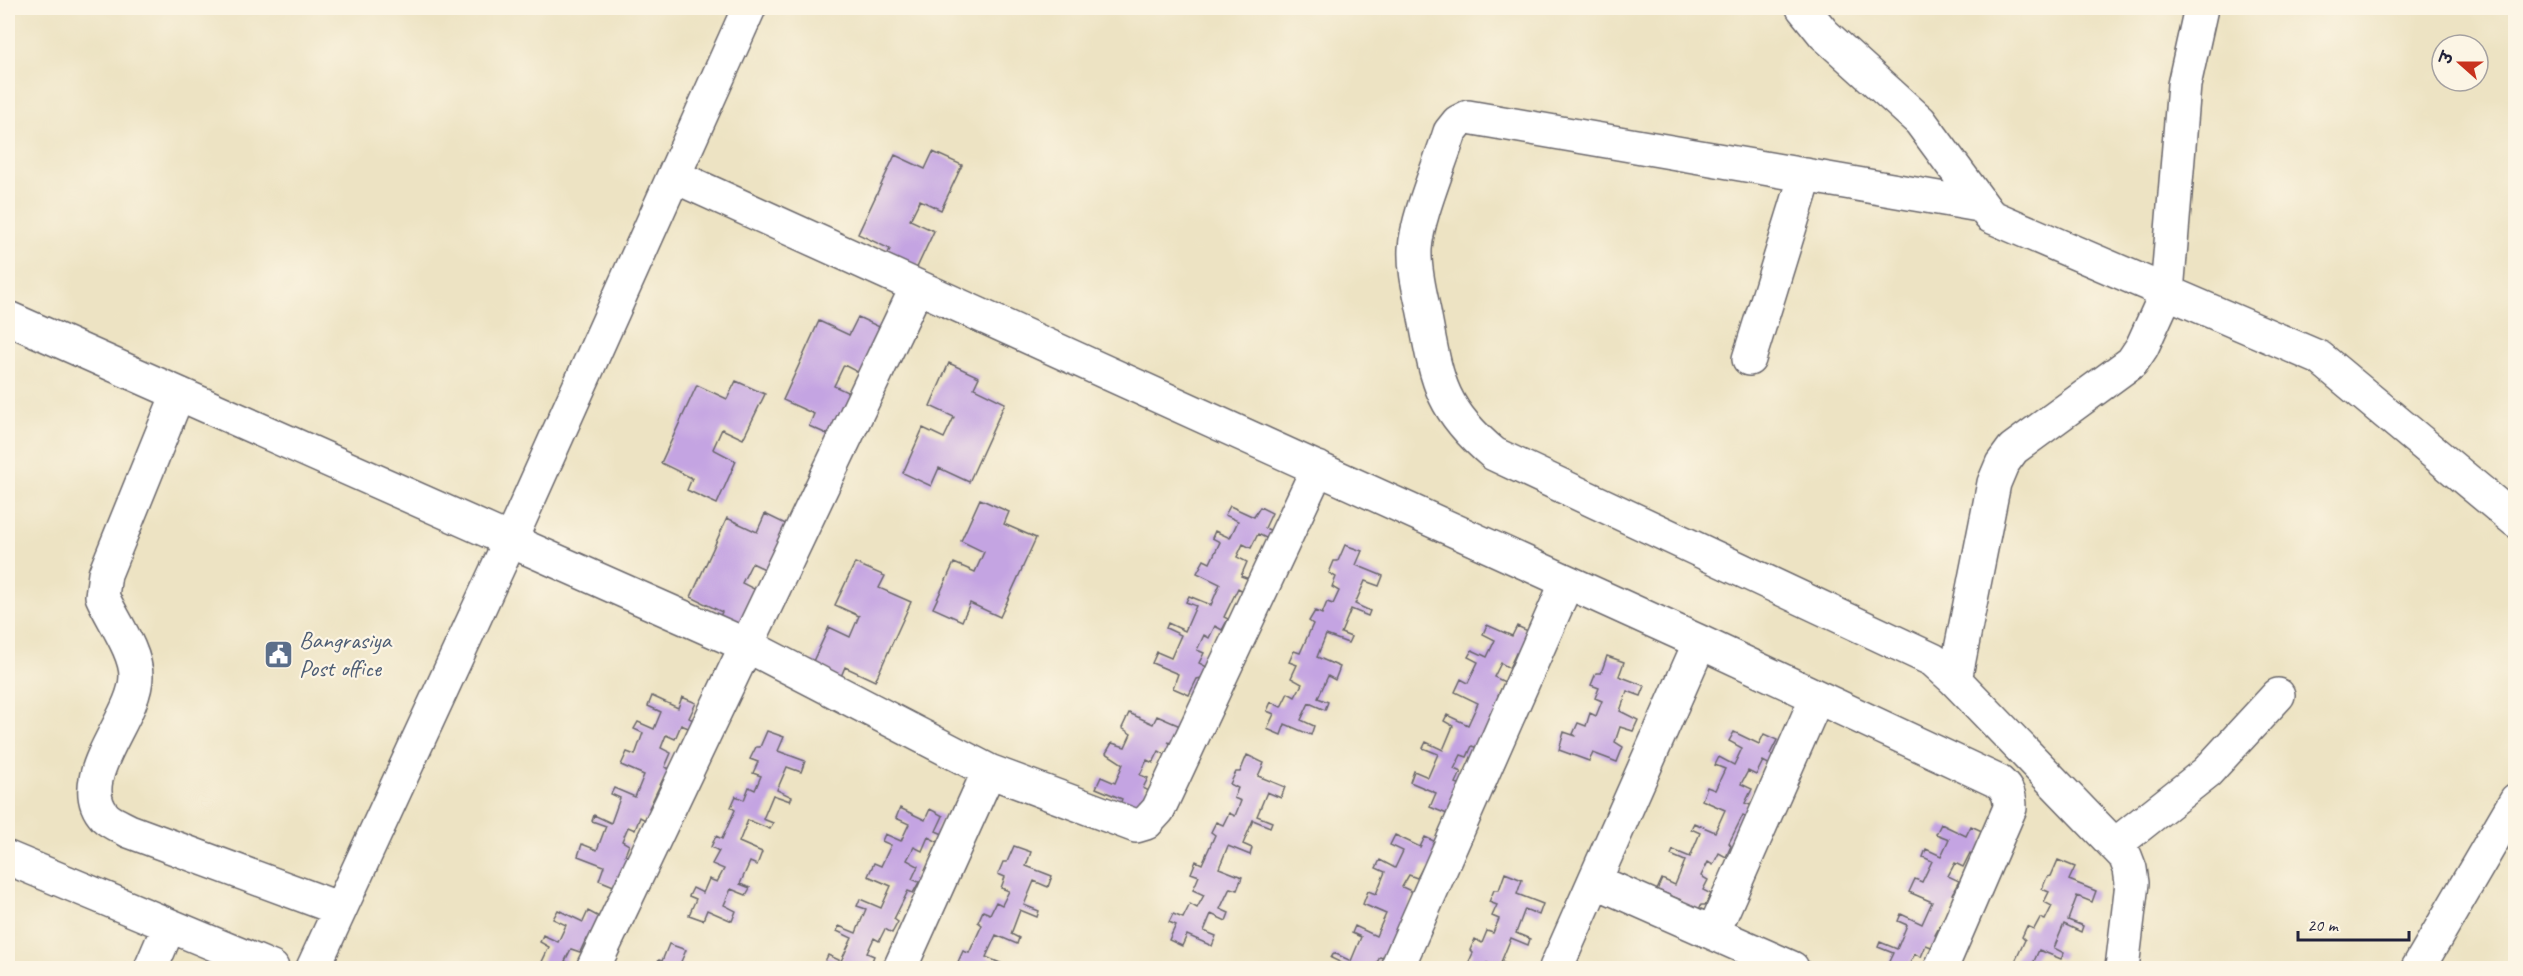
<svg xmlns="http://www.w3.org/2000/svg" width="2523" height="976" viewBox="0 0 2523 976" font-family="Caveat,'Playpen Sans Deva',sans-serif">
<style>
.building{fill:#c4a4e2}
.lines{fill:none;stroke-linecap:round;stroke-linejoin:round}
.minor-casing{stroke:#69666b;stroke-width:36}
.minor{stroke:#fff;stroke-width:33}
.labels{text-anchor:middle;stroke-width:4.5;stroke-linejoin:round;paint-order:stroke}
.service-label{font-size:24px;fill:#4e5e75;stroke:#fcf5e5;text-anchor:start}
</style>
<rect width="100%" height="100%" fill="#fcf5e5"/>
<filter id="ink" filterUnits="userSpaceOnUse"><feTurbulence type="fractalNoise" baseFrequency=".0167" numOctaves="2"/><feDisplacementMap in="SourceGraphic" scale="12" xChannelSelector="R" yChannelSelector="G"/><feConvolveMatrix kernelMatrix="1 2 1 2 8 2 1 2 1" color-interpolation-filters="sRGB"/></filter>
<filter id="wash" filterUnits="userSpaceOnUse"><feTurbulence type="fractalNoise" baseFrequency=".008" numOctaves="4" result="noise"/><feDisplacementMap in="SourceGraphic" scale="24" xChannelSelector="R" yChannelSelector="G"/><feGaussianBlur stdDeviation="1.35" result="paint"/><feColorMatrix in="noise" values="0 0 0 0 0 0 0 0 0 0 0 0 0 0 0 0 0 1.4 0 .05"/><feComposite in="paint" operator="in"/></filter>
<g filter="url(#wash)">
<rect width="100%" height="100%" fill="#ede3c3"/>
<g id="blocks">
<path class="building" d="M 933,152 L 962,165 L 941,210 L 920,200 L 910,220 L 934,231 L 914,274 L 885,260 L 890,249 L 858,234 L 895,155 L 925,169 Z
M 858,317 L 886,330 L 865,376 L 844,365 L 834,386 L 858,397 L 838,439 L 809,426 L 814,414 L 783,400 L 819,321 L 849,335 Z
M 949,363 L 979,377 L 974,388 L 1005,403 L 969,482 L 939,468 L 931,486 L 903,473 L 923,428 L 944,438 L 954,417 L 930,406 Z
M 736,381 L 765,394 L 743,439 L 722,429 L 713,449 L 736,461 L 717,504 L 687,490 L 692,478 L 661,463 L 697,385 L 727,399 Z
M 980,499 L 1009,512 L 1004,524 L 1036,538 L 1000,617 L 970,603 L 962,621 L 933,608 L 954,563 L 975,572 L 984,552 L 961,541 Z
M 1230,506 L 1254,517 L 1260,507 L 1272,513 L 1265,528 L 1272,531 L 1268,539 L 1258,534 L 1251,548 L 1243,544 L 1237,557 L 1247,562 L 1241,576 L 1249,579 L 1243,591 L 1238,588 L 1224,617 L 1228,619 L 1222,630 L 1215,626 L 1209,638 L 1204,635 L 1197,650 L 1204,653 L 1199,663 L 1207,667 L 1201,678 L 1197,679 L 1189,695 L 1173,688 L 1178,674 L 1152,663 L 1157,652 L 1171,658 L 1181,635 L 1166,628 L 1168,623 L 1185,631 L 1196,606 L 1186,602 L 1189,596 L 1211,605 L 1220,584 L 1197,573 L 1204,560 L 1210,563 L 1220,542 L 1212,538 L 1215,531 L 1230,538 L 1238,521 L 1225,515 Z
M 765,514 L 794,528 L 773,573 L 752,563 L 742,583 L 766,595 L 746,637 L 716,623 L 722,612 L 691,597 L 727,518 L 757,532 Z
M 1345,545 L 1362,551 L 1356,565 L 1383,576 L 1379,586 L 1365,581 L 1355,604 L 1370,611 L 1368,616 L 1351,609 L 1341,633 L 1351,637 L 1348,643 L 1326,635 L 1317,657 L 1340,667 L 1335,680 L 1328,676 L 1318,698 L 1328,702 L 1325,710 L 1309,703 L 1301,720 L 1314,726 L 1311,735 L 1285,724 L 1281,735 L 1267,729 L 1274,714 L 1267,711 L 1271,702 L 1281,707 L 1288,693 L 1295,697 L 1302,684 L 1291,678 L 1297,665 L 1289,662 L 1294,651 L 1300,653 L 1313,624 L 1309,621 L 1315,611 L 1322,614 L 1327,602 L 1333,604 L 1339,591 L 1332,587 L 1336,577 L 1329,573 L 1334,561 L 1338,561 Z
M 855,563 L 885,576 L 879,588 L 911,602 L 875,681 L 845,667 L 837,686 L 808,672 L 829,627 L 850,637 L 859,616 L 835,605 Z
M 1487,625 L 1512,636 L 1517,626 L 1530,632 L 1526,658 L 1516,653 L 1509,668 L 1501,663 L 1494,677 L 1505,682 L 1498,695 L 1506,699 L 1480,749 L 1472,746 L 1467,757 L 1461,755 L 1454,769 L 1461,772 L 1456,783 L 1464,786 L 1458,798 L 1454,798 L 1447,814 L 1430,807 L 1436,793 L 1410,782 L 1414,771 L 1428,777 L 1438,754 L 1423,748 L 1426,742 L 1443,750 L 1453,726 L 1444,721 L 1447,715 L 1468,725 L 1478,703 L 1455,692 L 1461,679 L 1468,683 L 1478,662 L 1468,657 L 1472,650 L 1487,657 L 1495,640 L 1483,634 Z
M 1607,656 L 1624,662 L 1619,676 L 1645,686 L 1641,696 L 1627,691 L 1620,711 L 1638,720 L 1633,731 L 1620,727 L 1615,742 L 1623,747 L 1617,762 L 1593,753 L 1589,761 L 1559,750 L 1564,732 L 1576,736 L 1573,734 L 1578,723 L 1586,726 L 1590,713 L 1596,716 L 1602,701 L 1595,698 L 1599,688 L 1591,685 L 1596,673 L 1601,673 Z
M 652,696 L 678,708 L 682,697 L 696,703 L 689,718 L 695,721 L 691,729 L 681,725 L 675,739 L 666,735 L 661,748 L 671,753 L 665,767 L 673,770 L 668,781 L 663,779 L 649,808 L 652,810 L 647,821 L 640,817 L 635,830 L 628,827 L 622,841 L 629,845 L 625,855 L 632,858 L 616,887 L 599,880 L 604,866 L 578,856 L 582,844 L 597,850 L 606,826 L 592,821 L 594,815 L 611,823 L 620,798 L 611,794 L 614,788 L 635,797 L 644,775 L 621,765 L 627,752 L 635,755 L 643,733 L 634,729 L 638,722 L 654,729 L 661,712 L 648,706 Z
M 1129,713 L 1153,724 L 1157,716 L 1187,729 L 1180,746 L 1168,742 L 1171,744 L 1166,755 L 1159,751 L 1153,763 L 1147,760 L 1140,775 L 1148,778 L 1143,788 L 1151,792 L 1145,804 L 1140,804 L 1134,820 L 1117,813 L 1122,799 L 1096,788 L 1101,777 L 1115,783 L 1123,764 L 1106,753 L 1112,743 L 1125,747 L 1131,734 L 1122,728 Z
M 767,731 L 784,737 L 778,751 L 805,761 L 801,772 L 787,767 L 777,790 L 792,797 L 790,801 L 773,795 L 763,819 L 773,823 L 770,829 L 748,820 L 739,842 L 762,852 L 757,865 L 750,862 L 740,884 L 750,888 L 746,895 L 731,889 L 724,905 L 736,911 L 732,921 L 707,910 L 703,920 L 689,915 L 696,899 L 689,896 L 693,888 L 703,893 L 709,879 L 717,882 L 724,869 L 712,864 L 719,851 L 711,847 L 716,836 L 722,839 L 735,810 L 731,807 L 736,796 L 744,800 L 749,787 L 755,790 L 761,776 L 753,773 L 758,762 L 750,759 L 756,747 L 760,747 Z
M 1734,732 L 1759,744 L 1764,734 L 1777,740 L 1770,754 L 1776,758 L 1772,766 L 1763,761 L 1756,775 L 1748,771 L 1741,784 L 1752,789 L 1745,803 L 1753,806 L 1747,817 L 1743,815 L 1729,843 L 1731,846 L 1726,857 L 1719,853 L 1713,865 L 1708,862 L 1701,876 L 1708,880 L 1703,890 L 1711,894 L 1705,905 L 1701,905 L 1694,922 L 1677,914 L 1683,901 L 1657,890 L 1662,879 L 1675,885 L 1685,861 L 1671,855 L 1673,850 L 1690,857 L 1700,833 L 1691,829 L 1694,823 L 1715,832 L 1725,810 L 1702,800 L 1707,787 L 1715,790 L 1725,769 L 1715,765 L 1719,757 L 1734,765 L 1742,748 L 1729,741 Z
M 1247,755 L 1264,763 L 1258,776 L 1285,787 L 1281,798 L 1267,792 L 1257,816 L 1272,822 L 1270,827 L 1253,820 L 1243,844 L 1252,848 L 1250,855 L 1228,846 L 1219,868 L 1242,877 L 1237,890 L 1230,888 L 1220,909 L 1229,913 L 1226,921 L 1211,914 L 1204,931 L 1216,936 L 1212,946 L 1187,935 L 1182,946 L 1169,940 L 1176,925 L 1169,922 L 1173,914 L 1183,918 L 1190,904 L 1197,908 L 1204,895 L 1193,890 L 1199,876 L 1191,873 L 1196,861 L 1202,864 L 1215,835 L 1211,832 L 1216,822 L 1223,825 L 1229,813 L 1235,816 L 1241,801 L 1234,798 L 1238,788 L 1230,784 L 1236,772 L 1240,772 Z
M 900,808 L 925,820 L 930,809 L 943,816 L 936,831 L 943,834 L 938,842 L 928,837 L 922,851 L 914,847 L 907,860 L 918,866 L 912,879 L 919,882 L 913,893 L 908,891 L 894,919 L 898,922 L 892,933 L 885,929 L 879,941 L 874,938 L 867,953 L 874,956 L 870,966 L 875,968 L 829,968 L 823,966 L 828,955 L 841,961 L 852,938 L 837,931 L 839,926 L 856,933 L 866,909 L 857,906 L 860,899 L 881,908 L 891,886 L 868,876 L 874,863 L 881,866 L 891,845 L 882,841 L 885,834 L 901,841 L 909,824 L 896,818 Z
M 1941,824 L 1966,836 L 1971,826 L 1984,832 L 1980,858 L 1970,853 L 1963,867 L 1955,863 L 1948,876 L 1959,881 L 1952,894 L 1960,898 L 1950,907 L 1935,935 L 1939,938 L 1934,948 L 1926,945 L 1921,957 L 1915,954 L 1907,968 L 1886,968 L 1893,953 L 1878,947 L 1880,942 L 1897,949 L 1907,925 L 1898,921 L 1901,914 L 1922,924 L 1932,902 L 1909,892 L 1915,879 L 1922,882 L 1932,861 L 1923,857 L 1926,849 L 1941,856 L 1949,839 L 1936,834 Z
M 1395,835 L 1420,847 L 1425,837 L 1438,843 L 1433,870 L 1424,865 L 1417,878 L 1409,875 L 1402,887 L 1413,892 L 1387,960 L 1380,957 L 1374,968 L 1369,966 L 1368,968 L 1345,968 L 1346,965 L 1331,958 L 1334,953 L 1351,961 L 1361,937 L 1352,933 L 1355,926 L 1376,936 L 1386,914 L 1363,904 L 1368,891 L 1376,894 L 1385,872 L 1376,868 L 1380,860 L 1395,868 L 1403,851 L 1390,845 Z
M 1014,846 L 1031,852 L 1026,866 L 1052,876 L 1048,887 L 1034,881 L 1024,905 L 1039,911 L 1037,917 L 1020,910 L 1011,934 L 1019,938 L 1017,944 L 996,935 L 986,957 L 1012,968 L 965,968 L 966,966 L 958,962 L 963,951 L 969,953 L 982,925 L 978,922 L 983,911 L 990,914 L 996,902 L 1002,905 L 1009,891 L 1001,888 L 1005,877 L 998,874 L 1003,862 L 1007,862 Z
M 2058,860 L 2075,867 L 2069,880 L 2096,891 L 2092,902 L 2077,896 L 2068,920 L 2083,926 L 2081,932 L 2064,924 L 2054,948 L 2064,953 L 2061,959 L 2039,950 L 2031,968 L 2012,968 L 2025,940 L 2022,937 L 2027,926 L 2034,929 L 2040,918 L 2045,920 L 2052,906 L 2044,902 L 2049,892 L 2042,889 L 2047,877 L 2051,876 Z
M 1505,873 L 1522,880 L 1517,894 L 1543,904 L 1539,915 L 1525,909 L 1516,933 L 1530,939 L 1528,945 L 1511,938 L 1501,962 L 1511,966 L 1510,968 L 1499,968 L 1487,963 L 1485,968 L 1466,968 L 1473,953 L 1470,950 L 1475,939 L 1482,943 L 1487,931 L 1493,933 L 1499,919 L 1492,916 L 1497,905 L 1489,902 L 1494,890 L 1499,890 Z
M 558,910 L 583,922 L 588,911 L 601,918 L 596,944 L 586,939 L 580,952 L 571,949 L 565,961 L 576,967 L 575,968 L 530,968 L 532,965 L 539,968 L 549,947 L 540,942 L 543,935 L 558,942 L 566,925 L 553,919 Z
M 669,944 L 686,950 L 680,964 L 690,968 L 654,968 L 659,960 L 662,961 Z"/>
</g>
</g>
<g filter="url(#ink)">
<use href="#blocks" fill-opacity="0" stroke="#69666b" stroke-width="1.5"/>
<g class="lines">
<defs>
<path id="minor" d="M 1803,8 L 1824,34 L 1920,121 L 1990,216 L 2320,358 L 2516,521
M 674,176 L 1700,642 L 1999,782 C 2008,790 2010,796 2010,808 L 1941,968
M 1979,205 L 1468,117 L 1458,122 L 1450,132 C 1440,164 1417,217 1415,249 C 1414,271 1420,292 1424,312 C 1437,380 1439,408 1494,454 L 1933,660 L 1955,680 L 2125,856 L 2130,869 L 2132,883 L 2122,968
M 8,318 L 748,646 L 989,771 L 1136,826 L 1146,823 L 1158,810 L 1318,468
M 1749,359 L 1806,175
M 178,394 L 105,574 L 102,596 C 112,619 136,651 136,676 C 136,719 70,779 105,817 C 111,823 122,827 129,831 L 340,909
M 1955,680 L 1994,483 L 2002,464 L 2013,449 L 2132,362 L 2142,347 L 2167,292 L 2184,85 L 2201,8
M 2116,844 L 2207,772 L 2278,695
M 8,858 L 272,968
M 1595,881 L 1792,968
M 1713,933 L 1817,697
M 151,968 L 169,926
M 313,968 L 510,541 L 749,8
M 593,968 L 917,287
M 900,968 L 989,771
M 1397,968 L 1567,582
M 1556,968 L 1700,642
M 2418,968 L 2516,800"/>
</defs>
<use href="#minor" class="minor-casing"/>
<use href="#minor" class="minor"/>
</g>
</g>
<defs>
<symbol id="civic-square" viewBox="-11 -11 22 22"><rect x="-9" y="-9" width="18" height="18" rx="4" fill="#5c6f8a" stroke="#fcf5e5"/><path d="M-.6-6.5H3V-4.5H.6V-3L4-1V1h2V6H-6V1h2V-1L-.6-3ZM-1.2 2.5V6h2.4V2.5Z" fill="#fff"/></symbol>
</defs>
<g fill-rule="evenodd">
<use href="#civic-square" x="262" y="638" width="33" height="33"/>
</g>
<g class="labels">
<g class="service-label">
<text x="299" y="648">Bangrasiya<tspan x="299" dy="28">Post office</tspan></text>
</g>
</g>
<rect width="2523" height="976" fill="none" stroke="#fcf5e5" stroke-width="30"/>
<g transform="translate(2460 63) rotate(291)"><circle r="28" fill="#fcf5e5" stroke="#a5a1a1" stroke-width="1.5"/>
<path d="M0-4.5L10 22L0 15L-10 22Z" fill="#c8321e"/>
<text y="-9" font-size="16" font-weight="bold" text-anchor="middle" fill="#22223b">उ</text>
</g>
<path d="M2298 931v9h111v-9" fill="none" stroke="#22223b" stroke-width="3"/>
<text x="2307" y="931" font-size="18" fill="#22223b" stroke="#fcf5e5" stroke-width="4.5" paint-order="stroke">20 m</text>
</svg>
